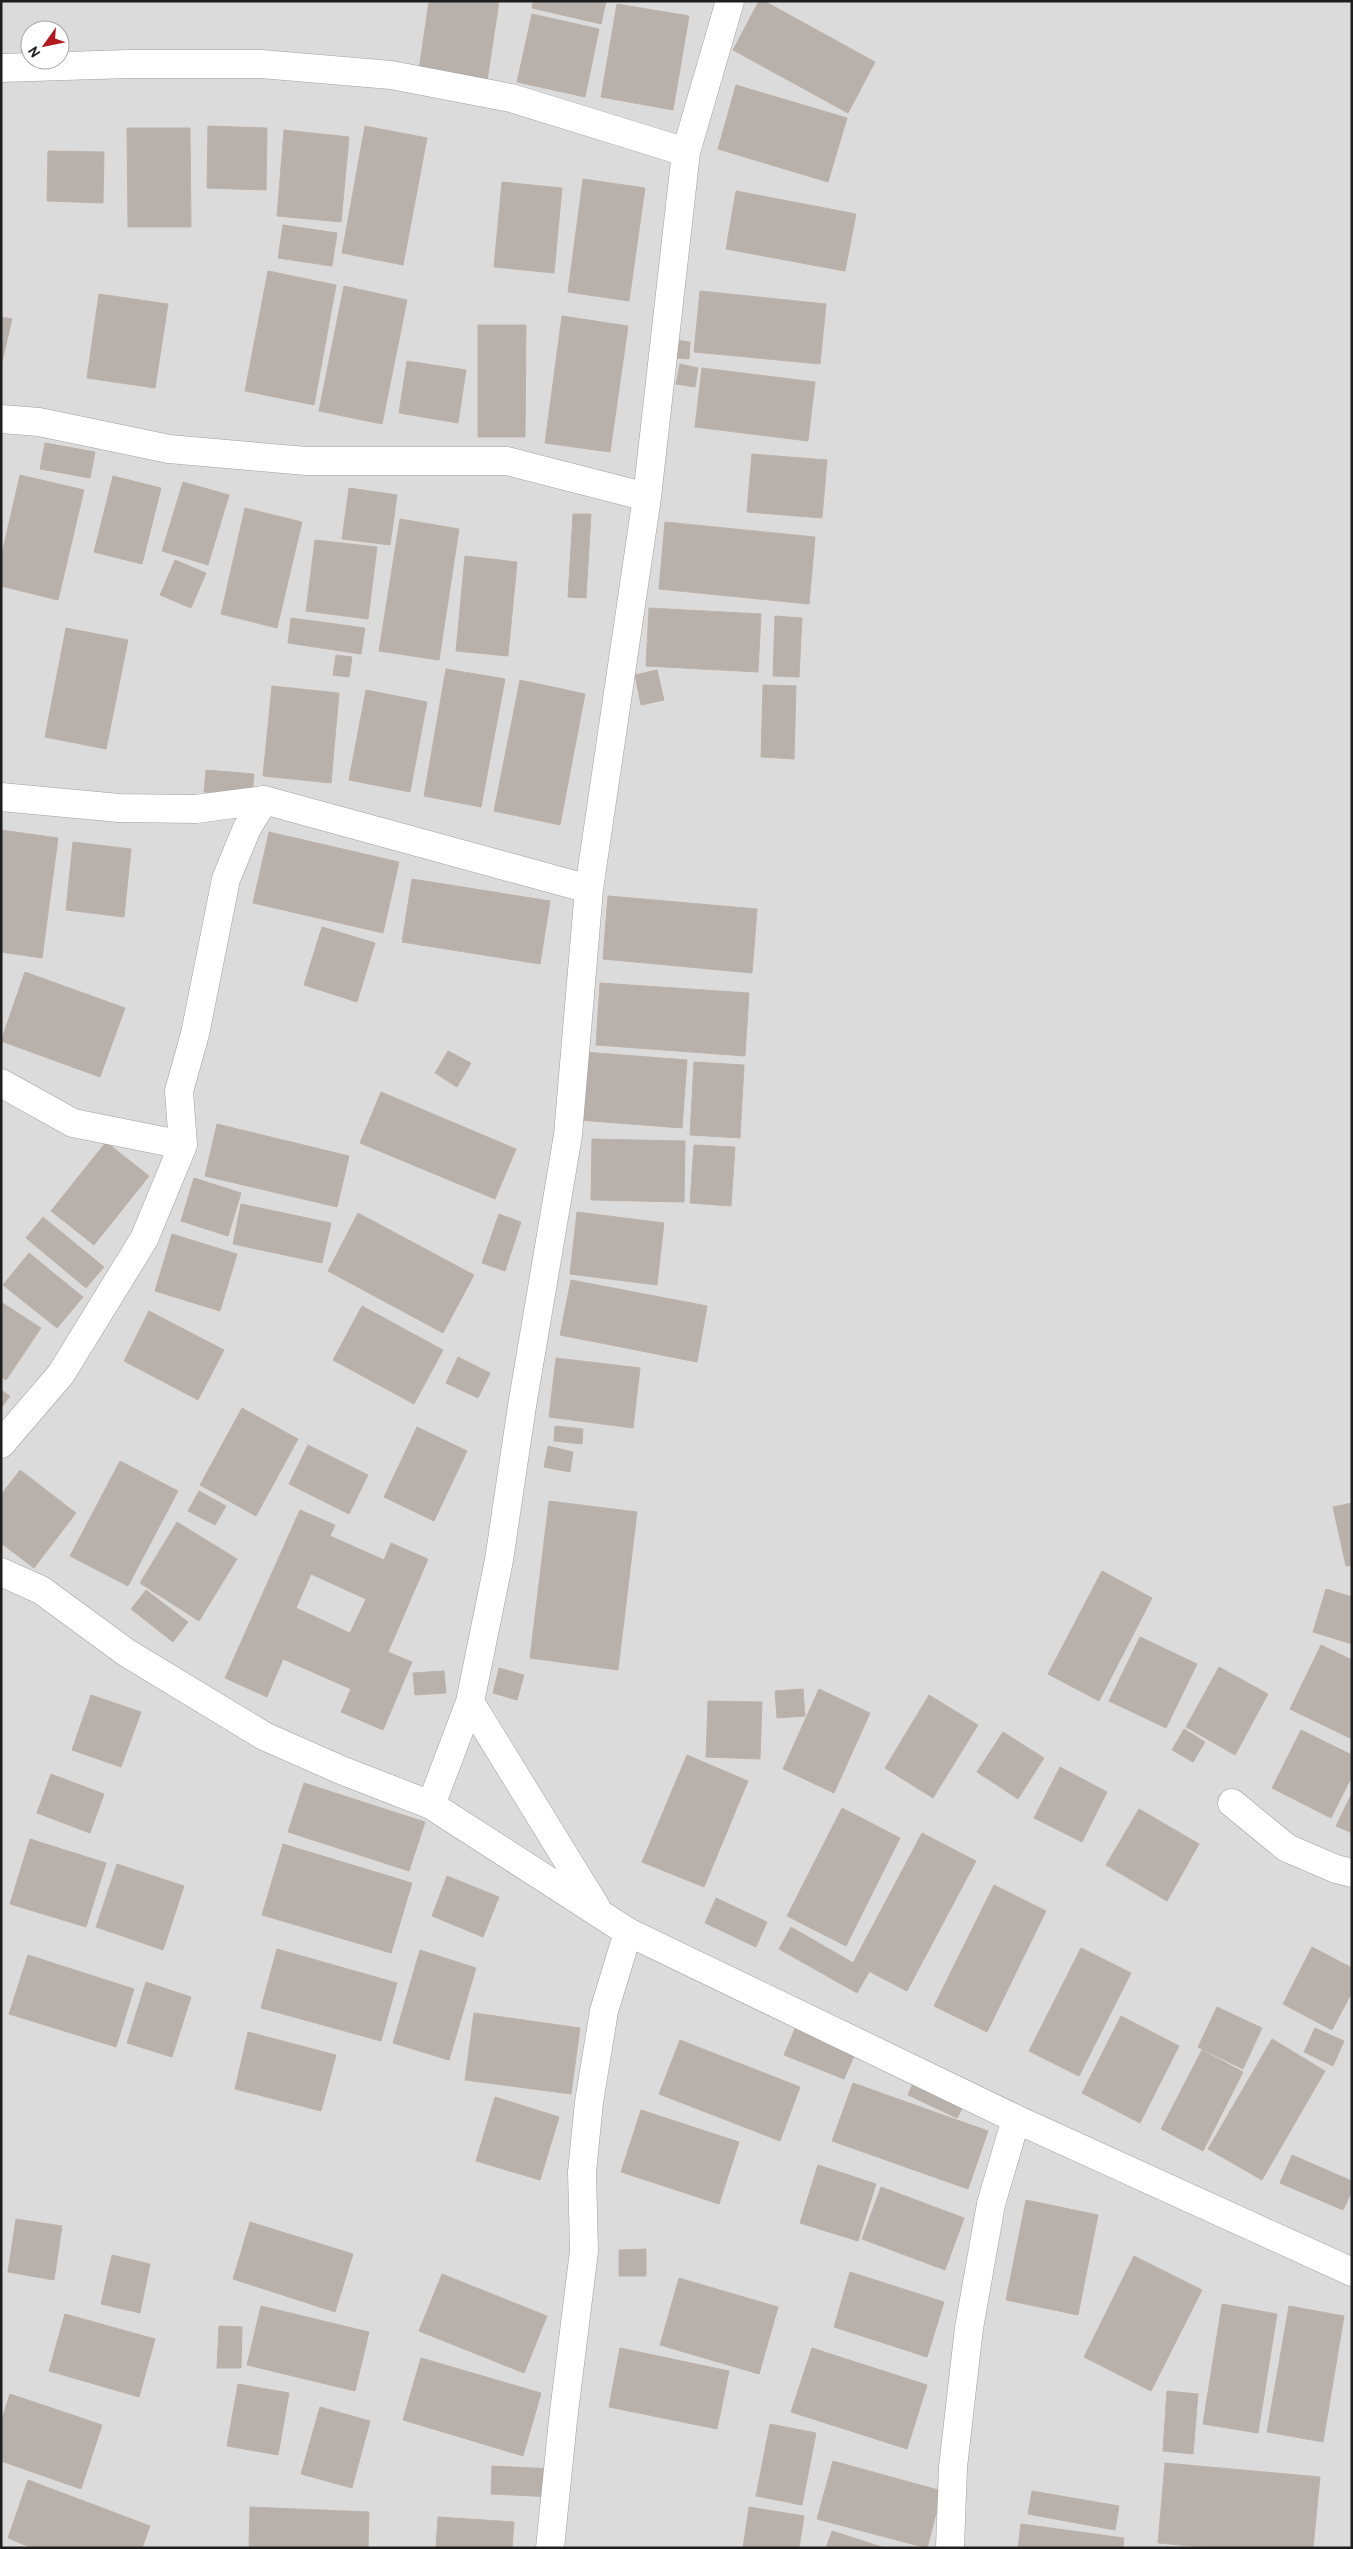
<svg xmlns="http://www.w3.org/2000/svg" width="1353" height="2549" viewBox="0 0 1353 2549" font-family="Overpass,sans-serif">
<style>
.residential{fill:#dcdbdb;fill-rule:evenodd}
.building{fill:#b7b0ab;stroke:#beb2a9;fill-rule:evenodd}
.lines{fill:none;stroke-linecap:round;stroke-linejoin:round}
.minor-casing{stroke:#9f9f9f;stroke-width:29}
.minor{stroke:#fff;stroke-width:28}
</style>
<rect width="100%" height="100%" fill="#eeebe5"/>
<path class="residential" d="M 1,1 L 1352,1 L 1352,2548 L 1,2548 ZM 30,30 L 60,30 L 60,60 L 30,60 Z"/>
<path class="building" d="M 429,1 L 499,1 L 487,81 L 419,70 Z
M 533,1 L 606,1 L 601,24 L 532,8 Z
M 759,1 L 764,1 L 875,62 L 848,113 L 733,50 Z
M 617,4 L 689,16 L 673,110 L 601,97 Z
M 532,14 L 599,29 L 585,97 L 517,82 Z
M 736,85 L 847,118 L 828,182 L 718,149 Z
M 208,126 L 267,128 L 266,190 L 207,188 Z
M 365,126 L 427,138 L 403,265 L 342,253 Z
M 127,128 L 190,128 L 191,227 L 128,227 Z
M 284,130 L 349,137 L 341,222 L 277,216 Z
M 48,151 L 104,152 L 103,203 L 47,201 Z
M 583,179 L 645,188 L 629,301 L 568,292 Z
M 502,182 L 562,188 L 554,273 L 494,267 Z
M 736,191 L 856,214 L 845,271 L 726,249 Z
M 283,225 L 337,233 L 332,266 L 278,258 Z
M 268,271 L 336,285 L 314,405 L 245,391 Z
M 344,286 L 407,300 L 382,424 L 319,411 Z
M 700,291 L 826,304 L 820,364 L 694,352 Z
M 99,294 L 168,304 L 155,388 L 87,378 Z
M 562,316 L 628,326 L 610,452 L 545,443 Z
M 1,317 L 12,319 L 1,366 Z
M 478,325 L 526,325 L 525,437 L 478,437 Z
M 676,340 L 690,342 L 689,359 L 675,358 Z
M 407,361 L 466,370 L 458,423 L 399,413 Z
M 680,364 L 698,368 L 695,387 L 676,384 Z
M 702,368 L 815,382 L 808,441 L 695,427 Z
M 45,443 L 95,452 L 90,478 L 40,469 Z
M 752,454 L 827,460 L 822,518 L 747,512 Z
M 20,475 L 84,490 L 58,600 L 1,586 L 1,558 Z
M 113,476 L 161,488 L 142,564 L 94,552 Z
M 183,482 L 229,495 L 208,565 L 162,551 Z
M 349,488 L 397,495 L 390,545 L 342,539 Z
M 245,508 L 302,522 L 277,628 L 221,614 Z
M 573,514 L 591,514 L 586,598 L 568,597 Z
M 400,519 L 459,529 L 439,660 L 379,651 Z
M 665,522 L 815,537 L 809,604 L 659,589 Z
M 315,540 L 377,547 L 368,619 L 306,611 Z
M 465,556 L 517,562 L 508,656 L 456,651 Z
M 175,560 L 206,573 L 191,608 L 160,595 Z
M 649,608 L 761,614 L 758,672 L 646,666 Z
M 775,616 L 802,618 L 799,677 L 773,676 Z
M 291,618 L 365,628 L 361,654 L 288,643 Z
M 66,628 L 128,640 L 106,749 L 45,737 Z
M 336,655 L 352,657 L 349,677 L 333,675 Z
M 446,669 L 505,679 L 481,807 L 424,796 Z
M 657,670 L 664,700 L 641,705 L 635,675 Z
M 520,680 L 585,694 L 560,825 L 494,811 Z
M 763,685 L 796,686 L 794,759 L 761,757 Z
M 272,686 L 339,693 L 331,783 L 263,776 Z
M 366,690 L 427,702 L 410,792 L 349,780 Z
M 206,770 L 254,774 L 252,796 L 204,792 Z
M 1,830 L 58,838 L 42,958 L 1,952 Z
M 269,832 L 399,862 L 383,933 L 253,903 Z
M 73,842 L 131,849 L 124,917 L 66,910 Z
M 412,879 L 550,901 L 540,964 L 402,942 Z
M 608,896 L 757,909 L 752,973 L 603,959 Z
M 322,927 L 375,943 L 357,1002 L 304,985 Z
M 25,972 L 125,1008 L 100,1077 L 1,1041 Z
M 600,983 L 749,993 L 745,1056 L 596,1045 Z
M 448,1051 L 471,1063 L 457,1087 L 435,1073 Z
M 584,1052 L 687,1060 L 682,1128 L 579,1120 Z
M 694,1062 L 744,1065 L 740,1138 L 690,1135 Z
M 381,1092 L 516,1149 L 495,1199 L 360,1143 Z
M 217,1124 L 349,1156 L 337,1207 L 205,1176 Z
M 592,1139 L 685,1141 L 684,1202 L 591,1200 Z
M 106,1142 L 149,1176 L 94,1245 L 51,1211 Z
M 694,1145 L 735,1147 L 731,1206 L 690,1203 Z
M 194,1178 L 241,1193 L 228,1236 L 181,1221 Z
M 241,1204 L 331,1223 L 322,1263 L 233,1244 Z
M 577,1212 L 664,1223 L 657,1285 L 570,1274 Z
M 358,1213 L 474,1275 L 443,1333 L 328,1271 Z
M 499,1214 L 521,1222 L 505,1271 L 482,1263 Z
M 43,1217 L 104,1267 L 86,1288 L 26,1238 Z
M 172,1234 L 237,1254 L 220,1311 L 155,1291 Z
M 29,1253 L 83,1297 L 57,1328 L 3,1285 Z
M 571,1280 L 707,1306 L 697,1362 L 560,1335 Z
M 1,1302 L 41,1328 L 6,1380 L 1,1377 Z
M 362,1306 L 443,1350 L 414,1404 L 333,1360 Z
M 149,1311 L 224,1350 L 198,1400 L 124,1361 Z
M 458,1357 L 490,1373 L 478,1398 L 446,1383 Z
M 556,1358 L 640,1368 L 633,1428 L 549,1417 Z
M 1,1390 L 10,1396 L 1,1408 Z
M 242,1408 L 298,1439 L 256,1516 L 200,1485 Z
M 555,1426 L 583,1429 L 582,1444 L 554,1441 Z
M 417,1427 L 467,1451 L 434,1521 L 384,1497 Z
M 308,1445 L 368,1475 L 349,1514 L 289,1484 Z
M 548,1446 L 573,1452 L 570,1472 L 544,1467 Z
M 120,1461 L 178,1491 L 128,1586 L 70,1556 Z
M 20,1470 L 76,1513 L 34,1568 L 1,1543 L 1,1495 Z
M 199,1491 L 226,1506 L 215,1525 L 188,1511 Z
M 549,1501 L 637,1512 L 618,1670 L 530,1658 Z
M 1352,1503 L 1352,1565 L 1346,1566 L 1333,1507 Z
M 300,1510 L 335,1525 L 330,1536 L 384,1560 L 391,1543 L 428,1559 L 388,1652 L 412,1662 L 383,1730 L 341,1712 L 351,1689 L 283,1659 L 267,1697 L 225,1678 ZM 311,1574 L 366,1599 L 350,1633 L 296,1608 Z
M 177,1522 L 237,1559 L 199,1621 L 140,1583 Z
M 1102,1571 L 1152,1598 L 1099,1701 L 1048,1674 Z
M 1326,1589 L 1352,1597 L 1352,1644 L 1313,1632 Z
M 146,1590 L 188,1622 L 173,1642 L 131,1609 Z
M 1140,1637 L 1197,1664 L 1166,1728 L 1109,1701 Z
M 1321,1645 L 1352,1660 L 1352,1739 L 1290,1709 Z
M 1219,1667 L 1268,1694 L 1235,1755 L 1186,1727 Z
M 499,1668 L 524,1675 L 517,1700 L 493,1693 Z
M 444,1671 L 446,1693 L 415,1695 L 413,1673 Z
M 803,1689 L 805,1716 L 777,1718 L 775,1691 Z
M 819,1689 L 870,1713 L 834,1793 L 783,1769 Z
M 91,1695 L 141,1712 L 121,1767 L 72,1750 Z
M 929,1695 L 978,1725 L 933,1798 L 885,1768 Z
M 708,1701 L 762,1702 L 760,1759 L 706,1757 Z
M 1184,1729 L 1205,1742 L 1193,1762 L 1172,1750 Z
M 1301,1730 L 1352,1755 L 1352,1776 L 1331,1818 L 1272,1788 Z
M 1003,1732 L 1044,1758 L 1018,1799 L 977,1772 Z
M 687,1755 L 748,1781 L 704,1887 L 642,1862 Z
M 1060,1767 L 1107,1792 L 1082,1842 L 1034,1818 Z
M 51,1774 L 104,1794 L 90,1833 L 37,1813 Z
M 304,1783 L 425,1822 L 409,1871 L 288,1832 Z
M 1352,1793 L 1352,1833 L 1336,1826 Z
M 842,1808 L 900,1838 L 846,1946 L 787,1916 Z
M 1139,1809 L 1199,1844 L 1167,1901 L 1106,1865 Z
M 922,1833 L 976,1861 L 907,1991 L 853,1963 Z
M 30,1839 L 106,1863 L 86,1927 L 10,1904 Z
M 283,1844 L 412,1883 L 391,1953 L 262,1915 Z
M 117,1864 L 184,1886 L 163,1950 L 96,1927 Z
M 447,1876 L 499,1897 L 483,1937 L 432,1916 Z
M 994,1885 L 1046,1911 L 987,2032 L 934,2006 Z
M 716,1898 L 767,1922 L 756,1947 L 705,1923 Z
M 791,1927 L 869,1972 L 857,1993 L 779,1949 Z
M 1312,1947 L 1352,1968 L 1352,1992 L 1332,2030 L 1283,2004 Z
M 1081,1948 L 1131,1973 L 1079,2076 L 1029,2051 Z
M 277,1949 L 397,1983 L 381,2041 L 261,2008 Z
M 420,1950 L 476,1968 L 449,2060 L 393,2043 Z
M 28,1955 L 134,1989 L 116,2047 L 9,2014 Z
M 146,1982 L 191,1997 L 172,2057 L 127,2043 Z
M 1217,2007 L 1262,2028 L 1243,2069 L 1198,2047 Z
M 474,2013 L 580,2028 L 571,2094 L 465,2080 Z
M 1121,2016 L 1179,2046 L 1140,2123 L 1082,2093 Z
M 797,2024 L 857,2049 L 844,2079 L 784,2055 Z
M 1315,2028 L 1344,2041 L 1333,2066 L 1304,2052 Z
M 248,2032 L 336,2055 L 321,2111 L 235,2089 Z
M 1272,2039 L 1325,2071 L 1262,2180 L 1208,2149 Z
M 680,2040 L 800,2087 L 780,2141 L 659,2094 Z
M 1202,2050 L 1243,2072 L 1203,2151 L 1161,2129 Z
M 914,2081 L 964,2105 L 957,2118 L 908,2095 Z
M 853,2083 L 988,2131 L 968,2189 L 832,2141 Z
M 495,2097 L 559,2117 L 540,2180 L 476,2161 Z
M 641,2110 L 739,2142 L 719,2204 L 621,2172 Z
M 1292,2155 L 1352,2181 L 1352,2191 L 1343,2210 L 1280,2183 Z
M 818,2165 L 876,2184 L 858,2241 L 800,2223 Z
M 881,2187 L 964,2218 L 945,2270 L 862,2239 Z
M 1026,2200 L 1098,2215 L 1078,2315 L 1006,2300 Z
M 16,2219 L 62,2226 L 54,2280 L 8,2272 Z
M 250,2222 L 353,2254 L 335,2312 L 233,2279 Z
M 646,2249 L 646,2276 L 619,2276 L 619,2250 Z
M 112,2255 L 150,2264 L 140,2313 L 101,2304 Z
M 1134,2256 L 1202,2290 L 1151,2391 L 1084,2357 Z
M 850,2272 L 944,2302 L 927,2357 L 834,2327 Z
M 442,2274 L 547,2316 L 524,2373 L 419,2331 Z
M 679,2278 L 778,2307 L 759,2374 L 660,2345 Z
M 1222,2304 L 1277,2314 L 1258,2433 L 1203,2424 Z
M 261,2306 L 369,2332 L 355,2391 L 247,2365 Z
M 1289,2306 L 1344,2316 L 1323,2442 L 1267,2432 Z
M 65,2314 L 155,2339 L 139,2397 L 49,2371 Z
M 219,2326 L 242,2327 L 241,2368 L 217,2368 Z
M 620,2348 L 729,2371 L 717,2429 L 609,2407 Z
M 812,2348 L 927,2385 L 907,2449 L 791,2412 Z
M 421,2358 L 541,2393 L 523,2456 L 403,2420 Z
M 238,2384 L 289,2393 L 278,2455 L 227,2446 Z
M 1167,2391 L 1198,2394 L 1193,2454 L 1163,2451 Z
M 10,2394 L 102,2425 L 81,2489 L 1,2461 L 1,2422 Z
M 320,2407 L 370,2421 L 352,2488 L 301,2474 Z
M 770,2424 L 816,2433 L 802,2505 L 756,2496 Z
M 833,2461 L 942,2491 L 927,2548 L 817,2519 Z
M 1165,2463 L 1320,2477 L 1313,2548 L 1215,2548 L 1158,2543 Z
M 492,2466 L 555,2469 L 554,2497 L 491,2494 Z
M 28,2480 L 150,2526 L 142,2548 L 32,2548 L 8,2538 Z
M 1032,2491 L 1119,2506 L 1115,2530 L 1028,2514 Z
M 250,2507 L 369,2512 L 368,2548 L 249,2548 Z
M 749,2507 L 804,2516 L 799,2548 L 743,2548 Z
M 438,2517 L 514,2522 L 512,2548 L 436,2548 Z
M 1021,2524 L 1124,2538 L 1123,2548 L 1018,2548 Z
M 832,2531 L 885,2548 L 826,2548 Z"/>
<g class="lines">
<defs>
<path id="minor" d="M 1,68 L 129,64 L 261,64 L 391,75 L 511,98 L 686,152
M 1,419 L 39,422 L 169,449 L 306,461 L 507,461 L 647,497
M 1,797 L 119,808 L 196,809 L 264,800 L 589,889
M 1,1083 L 73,1123 L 183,1145
M 1,1444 L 61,1374 L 144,1239 L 183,1145 L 179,1091 L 195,1034 L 226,879 L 247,828 L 264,800
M 1,1572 L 41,1590 L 127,1653 L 264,1736 L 341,1770 L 431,1805 L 628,1932 L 1016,2119 L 1352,2272
M 470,1702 L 596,1907
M 1232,1803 L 1287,1848 L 1336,1869 L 1352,1873
M 431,1805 L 470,1702 L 499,1560 L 522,1406 L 568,1135 L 589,889 L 647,497 L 686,152 L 730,1
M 550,2548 L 563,2420 L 584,2251 L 582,2172 L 589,2102 L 604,2011 L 628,1932
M 950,2548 L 953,2467 L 969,2328 L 991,2204 L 1016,2119"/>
</defs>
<use href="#minor" class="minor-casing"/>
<use href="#minor" class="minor"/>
</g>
<rect width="1353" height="2549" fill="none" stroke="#1e1e1e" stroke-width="5"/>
<g transform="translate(45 45) rotate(237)"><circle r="24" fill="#ffffff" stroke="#a5a5a5"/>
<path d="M0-4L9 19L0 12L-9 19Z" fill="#b3191e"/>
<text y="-8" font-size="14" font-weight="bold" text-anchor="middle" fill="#1e1e1e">N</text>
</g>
</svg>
